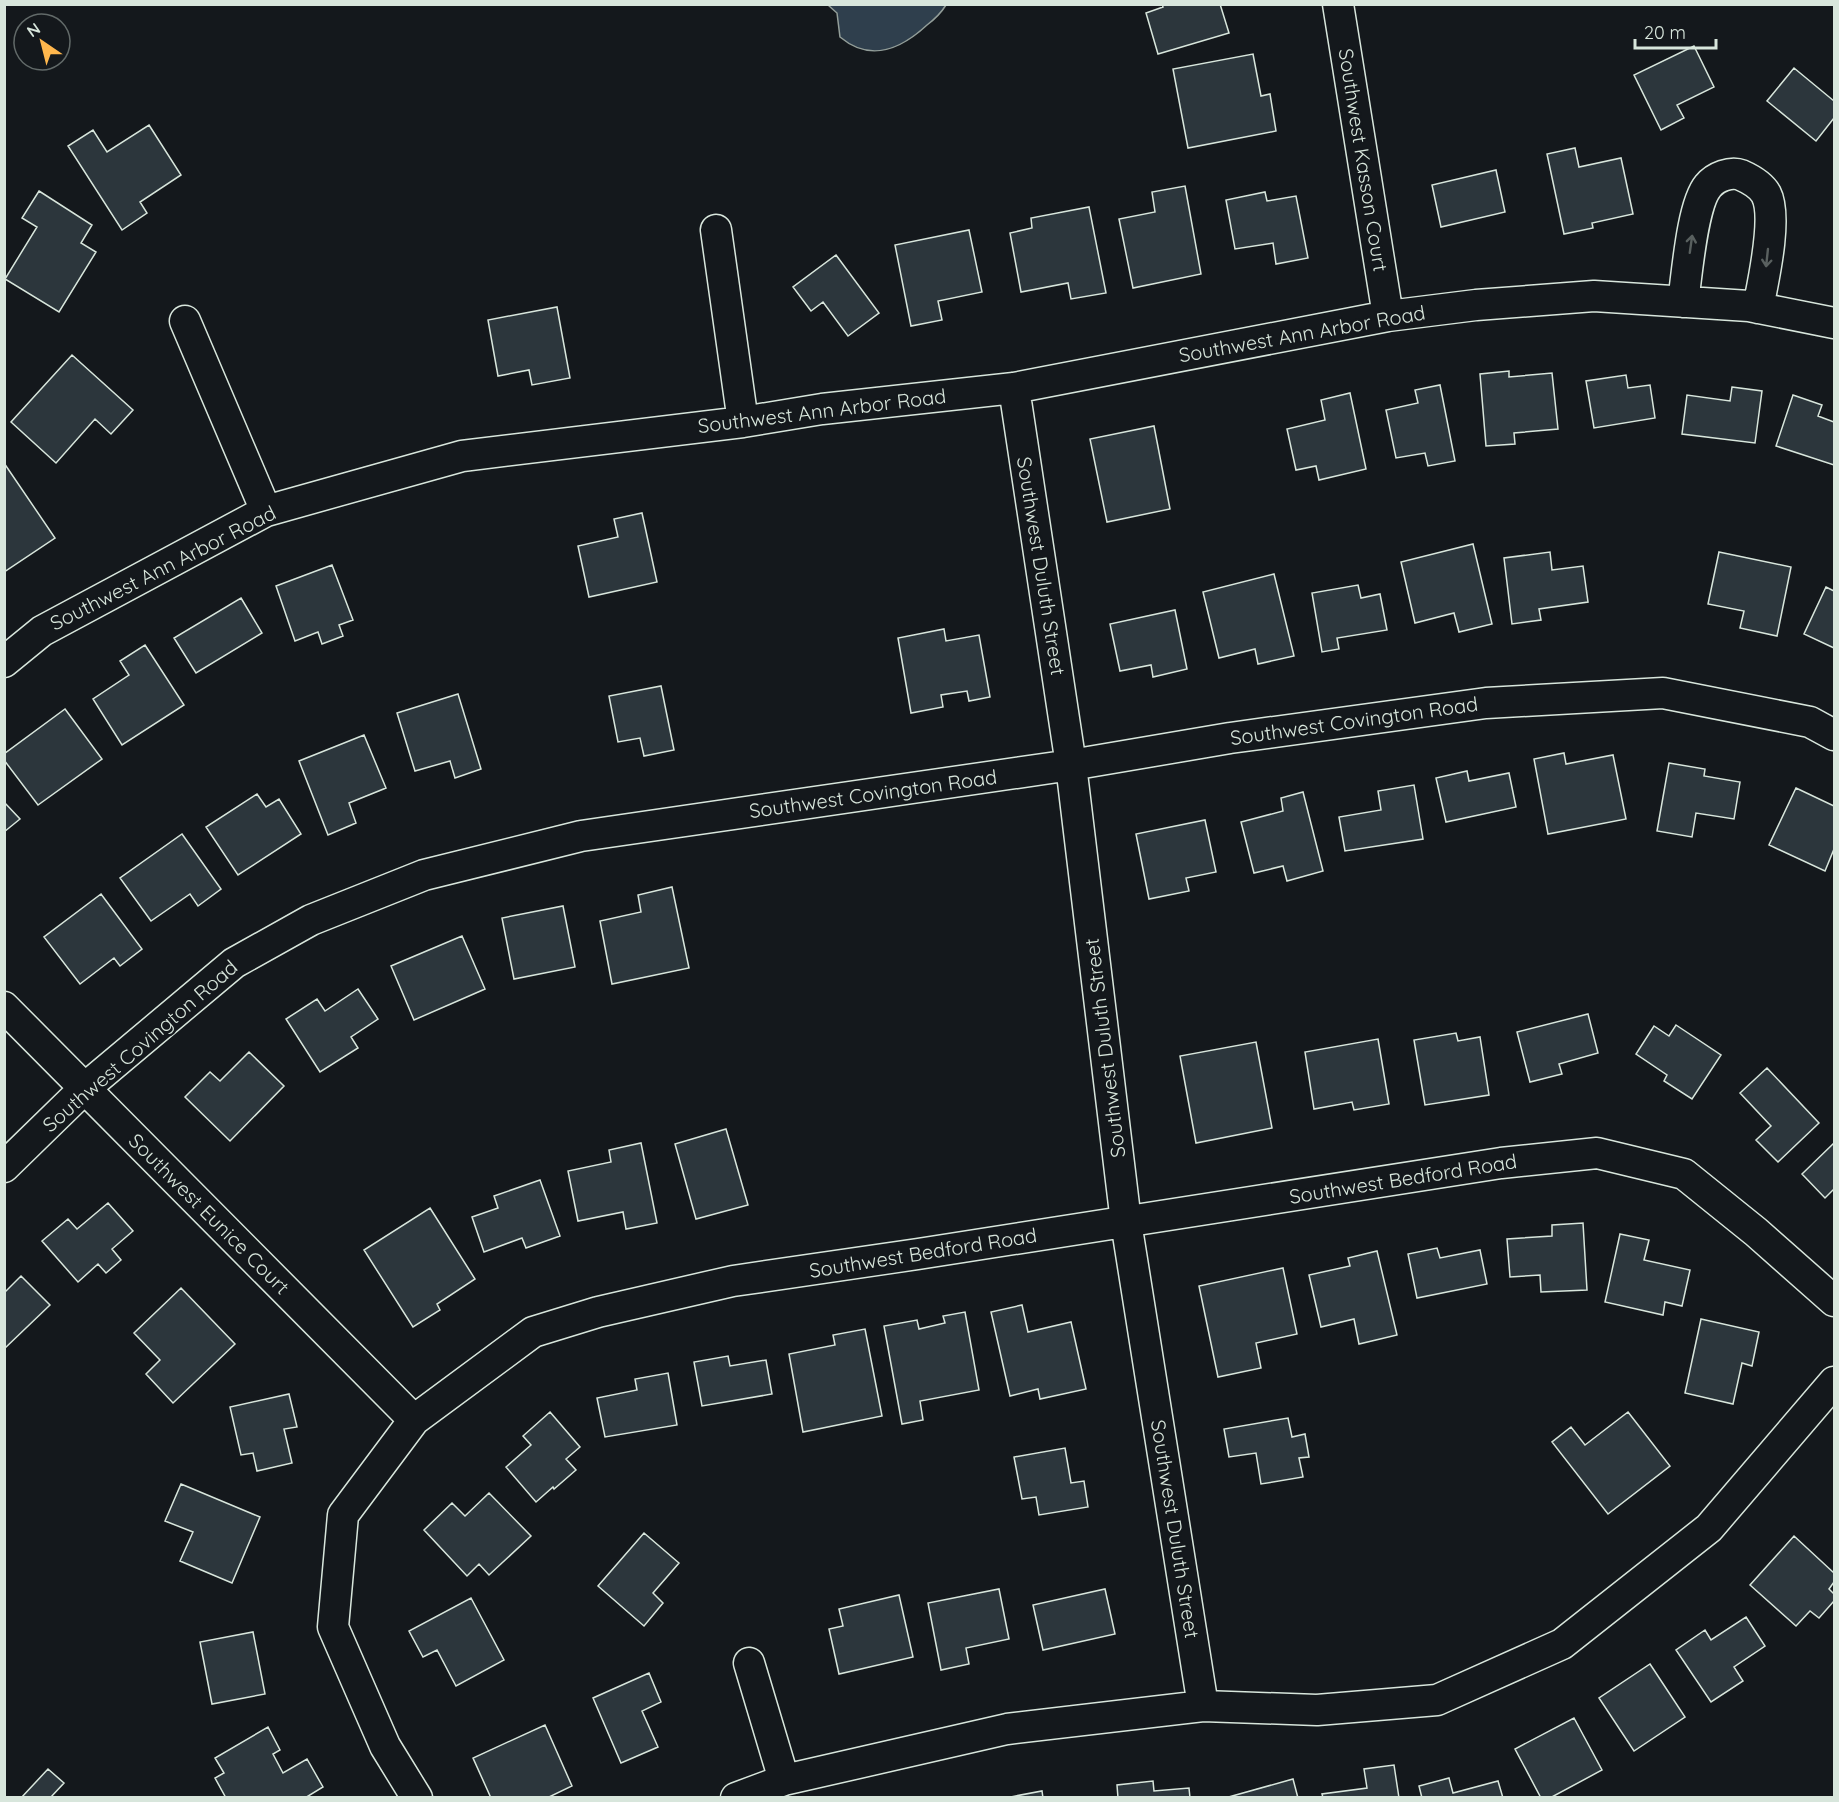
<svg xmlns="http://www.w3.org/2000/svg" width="1839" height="1802" viewBox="0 0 1839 1802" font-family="Quicksand,sans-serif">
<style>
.water{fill:#2f3f4d;stroke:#939e99;stroke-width:1.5}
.building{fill:#2c363c;stroke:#d8e6dc;stroke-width:1.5}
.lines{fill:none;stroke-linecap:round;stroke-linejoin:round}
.minor-casing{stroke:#d8e6dc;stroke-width:33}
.minor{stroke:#14181c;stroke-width:30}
.oneway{stroke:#59605f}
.labels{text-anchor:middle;stroke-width:4.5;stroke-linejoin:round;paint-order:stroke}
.street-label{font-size:20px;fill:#d8e6dc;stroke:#14181c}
</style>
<rect width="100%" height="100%" fill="#14181c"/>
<path class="water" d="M 828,5 L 946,5 C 941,13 935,19 927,25 C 901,49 871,63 840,37 L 837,13 Z"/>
<path class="building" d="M 1162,4 L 1220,4 L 1229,33 L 1158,54 L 1146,13 L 1163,7 Z
M 1694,46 L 1714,87 L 1677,105 L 1684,118 L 1661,130 L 1634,75 Z
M 1253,54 L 1261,96 L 1270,94 L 1276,131 L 1188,148 L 1173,69 Z
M 1794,68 L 1834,101 L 1834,118 L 1816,141 L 1767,101 Z
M 149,125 L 181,175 L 140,202 L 147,213 L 122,230 L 68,146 L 93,130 L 107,152 Z
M 1575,148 L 1579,167 L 1621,158 L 1633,214 L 1592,223 L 1593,228 L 1564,234 L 1547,154 Z
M 1496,170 L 1505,212 L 1441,227 L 1432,185 Z
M 1185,186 L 1201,274 L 1133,288 L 1119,219 L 1155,212 L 1152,192 Z
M 39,191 L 92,225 L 81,243 L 96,252 L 59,312 L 5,279 L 37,227 L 22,218 Z
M 1265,192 L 1267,201 L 1296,196 L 1308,258 L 1276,264 L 1273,243 L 1235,249 L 1226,200 Z
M 1089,207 L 1106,293 L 1071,299 L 1068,283 L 1021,292 L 1010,233 L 1032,228 L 1031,218 Z
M 969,230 L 982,292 L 938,301 L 942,320 L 911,326 L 895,245 Z
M 836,255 L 879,313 L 848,336 L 823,302 L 811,311 L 793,287 Z
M 557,307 L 570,378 L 532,385 L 529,370 L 498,376 L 488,320 Z
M 72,355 L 133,410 L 111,434 L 95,419 L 56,463 L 11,422 Z
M 1509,371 L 1509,377 L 1552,373 L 1558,429 L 1514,433 L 1515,444 L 1486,446 L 1480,374 Z
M 1626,375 L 1628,388 L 1650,385 L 1655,418 L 1594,428 L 1586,381 Z
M 1440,385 L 1455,461 L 1428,466 L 1425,453 L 1396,458 L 1386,410 L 1418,403 L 1415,390 Z
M 1732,387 L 1762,391 L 1755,443 L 1682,434 L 1687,395 L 1730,401 Z
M 1350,393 L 1366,469 L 1319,480 L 1316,466 L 1296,470 L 1287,429 L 1325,420 L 1321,400 Z
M 1793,395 L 1822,405 L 1818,416 L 1834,422 L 1834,465 L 1776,446 Z
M 1154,426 L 1170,509 L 1107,522 L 1090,439 Z
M 4,463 L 55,538 L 4,572 Z
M 642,513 L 657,582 L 589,597 L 578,546 L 618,537 L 614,519 Z
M 1473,544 L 1492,624 L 1459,632 L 1454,613 L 1415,623 L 1401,562 Z
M 1550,552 L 1552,570 L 1583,566 L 1588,602 L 1539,609 L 1541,620 L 1512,624 L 1504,558 Z
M 1719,552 L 1791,567 L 1777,636 L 1740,628 L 1744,611 L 1708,604 Z
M 332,565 L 353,620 L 339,625 L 343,636 L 322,644 L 318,632 L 295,641 L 276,586 Z
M 1274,574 L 1294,656 L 1258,664 L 1255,649 L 1219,658 L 1203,592 Z
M 1358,585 L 1361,598 L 1380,594 L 1387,630 L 1337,638 L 1339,649 L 1322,652 L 1312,593 Z
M 1826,587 L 1834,591 L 1834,648 L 1804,634 Z
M 241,598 L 262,633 L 196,673 L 174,638 Z
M 1175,610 L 1187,669 L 1153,677 L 1151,665 L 1120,671 L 1110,624 Z
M 944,629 L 946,641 L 979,635 L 990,697 L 969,701 L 967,691 L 941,695 L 943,707 L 911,713 L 898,638 Z
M 145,645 L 184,705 L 122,745 L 93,699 L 129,675 L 120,661 Z
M 661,686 L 674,750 L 644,756 L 640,738 L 618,742 L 609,696 Z
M 458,694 L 481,769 L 455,778 L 450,761 L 415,771 L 397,713 Z
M 65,709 L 102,759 L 38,805 L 4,760 L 4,754 Z
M 364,735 L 386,788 L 349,803 L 356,823 L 328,835 L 299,761 Z
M 1564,753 L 1566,764 L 1613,755 L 1626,819 L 1548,834 L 1534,759 Z
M 1669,763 L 1705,769 L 1704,776 L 1740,782 L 1734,819 L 1696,813 L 1692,837 L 1657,831 Z
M 1467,771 L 1469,781 L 1509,773 L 1516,807 L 1446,822 L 1436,778 Z
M 1414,785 L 1423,839 L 1345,851 L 1339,817 L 1381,810 L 1378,791 Z
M 1796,788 L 1834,806 L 1834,849 L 1825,871 L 1769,845 Z
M 1303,792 L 1323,871 L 1287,881 L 1283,866 L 1254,873 L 1241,822 L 1283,811 L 1281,798 Z
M 257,794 L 266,807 L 279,799 L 301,834 L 238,875 L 206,827 Z
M 4,802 L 20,819 L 4,832 Z
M 1205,820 L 1216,872 L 1186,878 L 1189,891 L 1149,899 L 1136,834 Z
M 182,834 L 221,889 L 198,906 L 190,894 L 151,921 L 120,878 Z
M 672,887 L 689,968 L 612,984 L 600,921 L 641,912 L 638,895 Z
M 101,894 L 142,949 L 120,966 L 114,958 L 80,984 L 44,937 Z
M 563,906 L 575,967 L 514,979 L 502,918 Z
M 462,936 L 485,989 L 414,1020 L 391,966 Z
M 358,989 L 378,1019 L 351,1037 L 358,1048 L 320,1072 L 286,1019 L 317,999 L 325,1011 Z
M 1588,1014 L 1598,1053 L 1559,1064 L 1562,1074 L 1530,1082 L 1517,1032 Z
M 1676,1025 L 1721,1055 L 1692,1099 L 1664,1081 L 1667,1075 L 1636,1054 L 1654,1026 L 1669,1036 Z
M 1456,1033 L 1458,1041 L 1480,1037 L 1489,1095 L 1425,1105 L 1414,1040 Z
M 1378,1039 L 1389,1104 L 1354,1110 L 1352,1102 L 1314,1109 L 1305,1052 Z
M 1256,1042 L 1272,1128 L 1196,1143 L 1180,1056 Z
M 249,1052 L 284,1086 L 230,1141 L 185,1097 L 210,1072 L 220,1081 Z
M 1767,1068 L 1819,1123 L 1778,1162 L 1756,1140 L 1771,1126 L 1740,1093 Z
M 726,1129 L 748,1205 L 696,1219 L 675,1144 Z
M 641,1143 L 657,1223 L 626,1229 L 623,1212 L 578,1221 L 568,1171 L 611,1162 L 609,1150 Z
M 1834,1143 L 1834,1189 L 1825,1198 L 1802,1174 Z
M 540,1180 L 560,1236 L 526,1248 L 522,1238 L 484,1252 L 472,1217 L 498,1208 L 494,1196 Z
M 108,1203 L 133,1231 L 112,1249 L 121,1260 L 106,1273 L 98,1264 L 78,1282 L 42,1241 L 68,1219 L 77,1229 Z
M 430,1208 L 475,1279 L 437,1304 L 440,1310 L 413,1327 L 364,1250 Z
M 1583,1223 L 1587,1290 L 1541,1292 L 1540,1275 L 1510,1277 L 1507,1239 L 1552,1236 L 1552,1225 Z
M 1620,1234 L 1649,1240 L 1644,1260 L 1690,1270 L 1682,1306 L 1665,1302 L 1663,1315 L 1605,1302 Z
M 1437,1248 L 1440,1258 L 1480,1250 L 1487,1284 L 1417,1298 L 1408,1254 Z
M 1377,1251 L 1397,1335 L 1359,1344 L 1354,1319 L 1321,1327 L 1309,1275 L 1350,1266 L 1348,1258 Z
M 1283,1268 L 1297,1334 L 1256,1343 L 1261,1368 L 1218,1377 L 1199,1286 Z
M 21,1276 L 50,1305 L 4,1349 L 4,1293 Z
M 181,1288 L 235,1344 L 173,1403 L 146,1374 L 160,1360 L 134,1333 Z
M 1022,1305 L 1028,1332 L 1071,1322 L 1086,1389 L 1040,1399 L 1038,1389 L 1010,1396 L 991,1312 Z
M 965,1312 L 979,1390 L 920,1401 L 923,1420 L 902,1424 L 884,1326 L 917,1320 L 919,1329 L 945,1323 L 943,1316 Z
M 1701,1319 L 1759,1332 L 1752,1366 L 1742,1363 L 1733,1404 L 1685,1393 Z
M 865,1329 L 882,1416 L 803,1432 L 789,1354 L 835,1345 L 833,1335 Z
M 728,1356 L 730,1366 L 766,1360 L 772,1394 L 702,1406 L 694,1362 Z
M 668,1373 L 677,1425 L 605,1437 L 597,1398 L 637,1390 L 635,1379 Z
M 289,1394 L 297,1427 L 284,1429 L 292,1463 L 257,1471 L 253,1453 L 241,1455 L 230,1407 Z
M 550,1412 L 580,1447 L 566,1459 L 576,1470 L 554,1489 L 553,1487 L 536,1502 L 506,1467 L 531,1445 L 523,1436 Z
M 1628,1412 L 1670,1466 L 1608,1514 L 1552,1442 L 1571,1427 L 1585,1445 Z
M 1288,1418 L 1292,1437 L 1305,1434 L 1309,1457 L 1299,1458 L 1303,1477 L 1261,1484 L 1256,1453 L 1229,1457 L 1224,1429 Z
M 1065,1448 L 1071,1483 L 1084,1481 L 1088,1507 L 1039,1515 L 1036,1497 L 1022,1499 L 1014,1457 Z
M 181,1484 L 260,1517 L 232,1583 L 180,1561 L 193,1532 L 165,1521 Z
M 489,1493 L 531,1536 L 489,1575 L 479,1564 L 467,1576 L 424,1530 L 452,1503 L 465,1516 Z
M 644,1533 L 679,1563 L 653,1593 L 663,1603 L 644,1626 L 598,1586 Z
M 1794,1536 L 1834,1573 L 1834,1582 L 1829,1589 L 1834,1594 L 1834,1601 L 1819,1618 L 1810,1611 L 1796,1626 L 1750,1585 Z
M 999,1589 L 1009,1639 L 966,1648 L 969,1664 L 941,1670 L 928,1603 Z
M 1105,1589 L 1115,1634 L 1043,1650 L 1033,1605 Z
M 899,1595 L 913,1657 L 839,1674 L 829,1629 L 843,1626 L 839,1609 Z
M 471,1598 L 504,1660 L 456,1686 L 437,1650 L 423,1657 L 409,1631 Z
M 1746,1617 L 1765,1646 L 1734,1667 L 1743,1681 L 1711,1702 L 1676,1650 L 1705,1630 L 1711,1640 Z
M 253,1632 L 265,1694 L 212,1704 L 200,1642 Z
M 1650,1664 L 1685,1717 L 1634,1751 L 1599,1698 Z
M 649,1673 L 661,1702 L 642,1711 L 658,1747 L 621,1763 L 593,1698 Z
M 1574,1718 L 1602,1770 L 1550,1798 L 1541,1798 L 1515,1749 Z
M 545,1725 L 572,1786 L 547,1798 L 491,1798 L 473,1758 Z
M 268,1727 L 280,1750 L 273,1754 L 283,1773 L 307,1759 L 323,1787 L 305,1798 L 226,1798 L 215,1778 L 224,1773 L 215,1758 Z
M 1394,1765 L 1399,1798 L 1323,1798 L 1322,1794 L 1367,1788 L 1364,1769 Z
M 48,1769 L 64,1783 L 50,1798 L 21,1798 Z
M 1449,1778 L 1453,1793 L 1498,1781 L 1503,1798 L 1422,1798 L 1419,1786 Z
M 1293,1779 L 1298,1798 L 1225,1798 Z
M 1153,1781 L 1154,1791 L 1189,1788 L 1190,1798 L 1118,1798 L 1117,1785 Z
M 1042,1791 L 1043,1798 L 1010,1798 L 1010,1797 Z"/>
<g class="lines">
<defs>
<path id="minor" d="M 1338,4 L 1388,316
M 716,230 L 743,422
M 1683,302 C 1687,275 1692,205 1708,186 C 1715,177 1731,171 1741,175 C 1750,179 1761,185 1766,194 C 1778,217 1763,282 1758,308
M 185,321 L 266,511
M 1014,388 L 1071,765 L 1126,1222 L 1203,1706
M 4,662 L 42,631 L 266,511 L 462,456 L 743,422 L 822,409 L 1014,388 L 1388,316 L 1476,305 L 1594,296 L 1749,306 L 1834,323
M 4,1007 L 414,1420
M 4,1167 L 84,1089 L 234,963 L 311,920 L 424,875 L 581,836 L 1071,765 L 1230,738 L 1486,703 L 1663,693 L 1810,722 L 1834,735
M 749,1663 L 784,1780
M 417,1798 L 385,1746 L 333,1627 L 343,1515 L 414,1420 L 533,1332 L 598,1312 L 733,1281 L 918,1254 L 1501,1163 L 1597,1153 L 1684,1174 L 1756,1232 L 1834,1301
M 736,1798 L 784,1780 L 1007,1729 L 1203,1706 L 1317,1710 L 1437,1700 L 1562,1644 L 1709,1528 L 1834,1382"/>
</defs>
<use href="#minor" class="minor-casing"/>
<use href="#minor" class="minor"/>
</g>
<defs><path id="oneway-shaft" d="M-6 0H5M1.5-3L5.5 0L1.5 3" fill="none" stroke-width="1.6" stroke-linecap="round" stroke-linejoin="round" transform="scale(1.5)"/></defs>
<g class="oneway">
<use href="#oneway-shaft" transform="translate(1691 244) rotate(-82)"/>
<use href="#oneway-shaft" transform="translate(1767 258) rotate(96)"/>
</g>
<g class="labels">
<g class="street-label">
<text transform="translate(1363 160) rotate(81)" y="7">Southwest Kasson Court</text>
<text transform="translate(1302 334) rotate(-10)" y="7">Southwest Ann Arbor Road</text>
<text transform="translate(822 411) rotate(-7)" y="7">Southwest Ann Arbor Road</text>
<text transform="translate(1041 566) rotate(81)" y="7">Southwest Duluth Street</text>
<text transform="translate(163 568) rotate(-27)" y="7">Southwest Ann Arbor Road</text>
<text transform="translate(1354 721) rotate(-8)" y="7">Southwest Covington Road</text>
<text transform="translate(873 794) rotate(-8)" y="7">Southwest Covington Road</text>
<text transform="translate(140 1046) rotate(-41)" y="7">Southwest Covington Road</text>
<text transform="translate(1105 1048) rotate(-97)" y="7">Southwest Duluth Street</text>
<text transform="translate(1403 1179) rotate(-9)" y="7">Southwest Bedford Road</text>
<text transform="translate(209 1214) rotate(45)" y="7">Southwest Eunice Court</text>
<text transform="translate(923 1253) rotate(-9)" y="7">Southwest Bedford Road</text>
<text transform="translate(1175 1529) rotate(81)" y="7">Southwest Duluth Street</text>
</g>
</g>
<rect width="1839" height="1802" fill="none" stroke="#d8e6dc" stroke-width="12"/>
<g transform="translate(42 42) rotate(325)"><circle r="28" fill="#14181c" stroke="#626a69" stroke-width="1.5"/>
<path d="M0-4.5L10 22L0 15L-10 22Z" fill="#ffb74d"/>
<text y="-9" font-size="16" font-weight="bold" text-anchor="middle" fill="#d8e6dc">N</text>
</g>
<path d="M1635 39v9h81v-9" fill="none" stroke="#d8e6dc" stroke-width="3"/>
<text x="1644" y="39" font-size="18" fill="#d8e6dc" stroke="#14181c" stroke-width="4.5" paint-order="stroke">20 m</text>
</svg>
